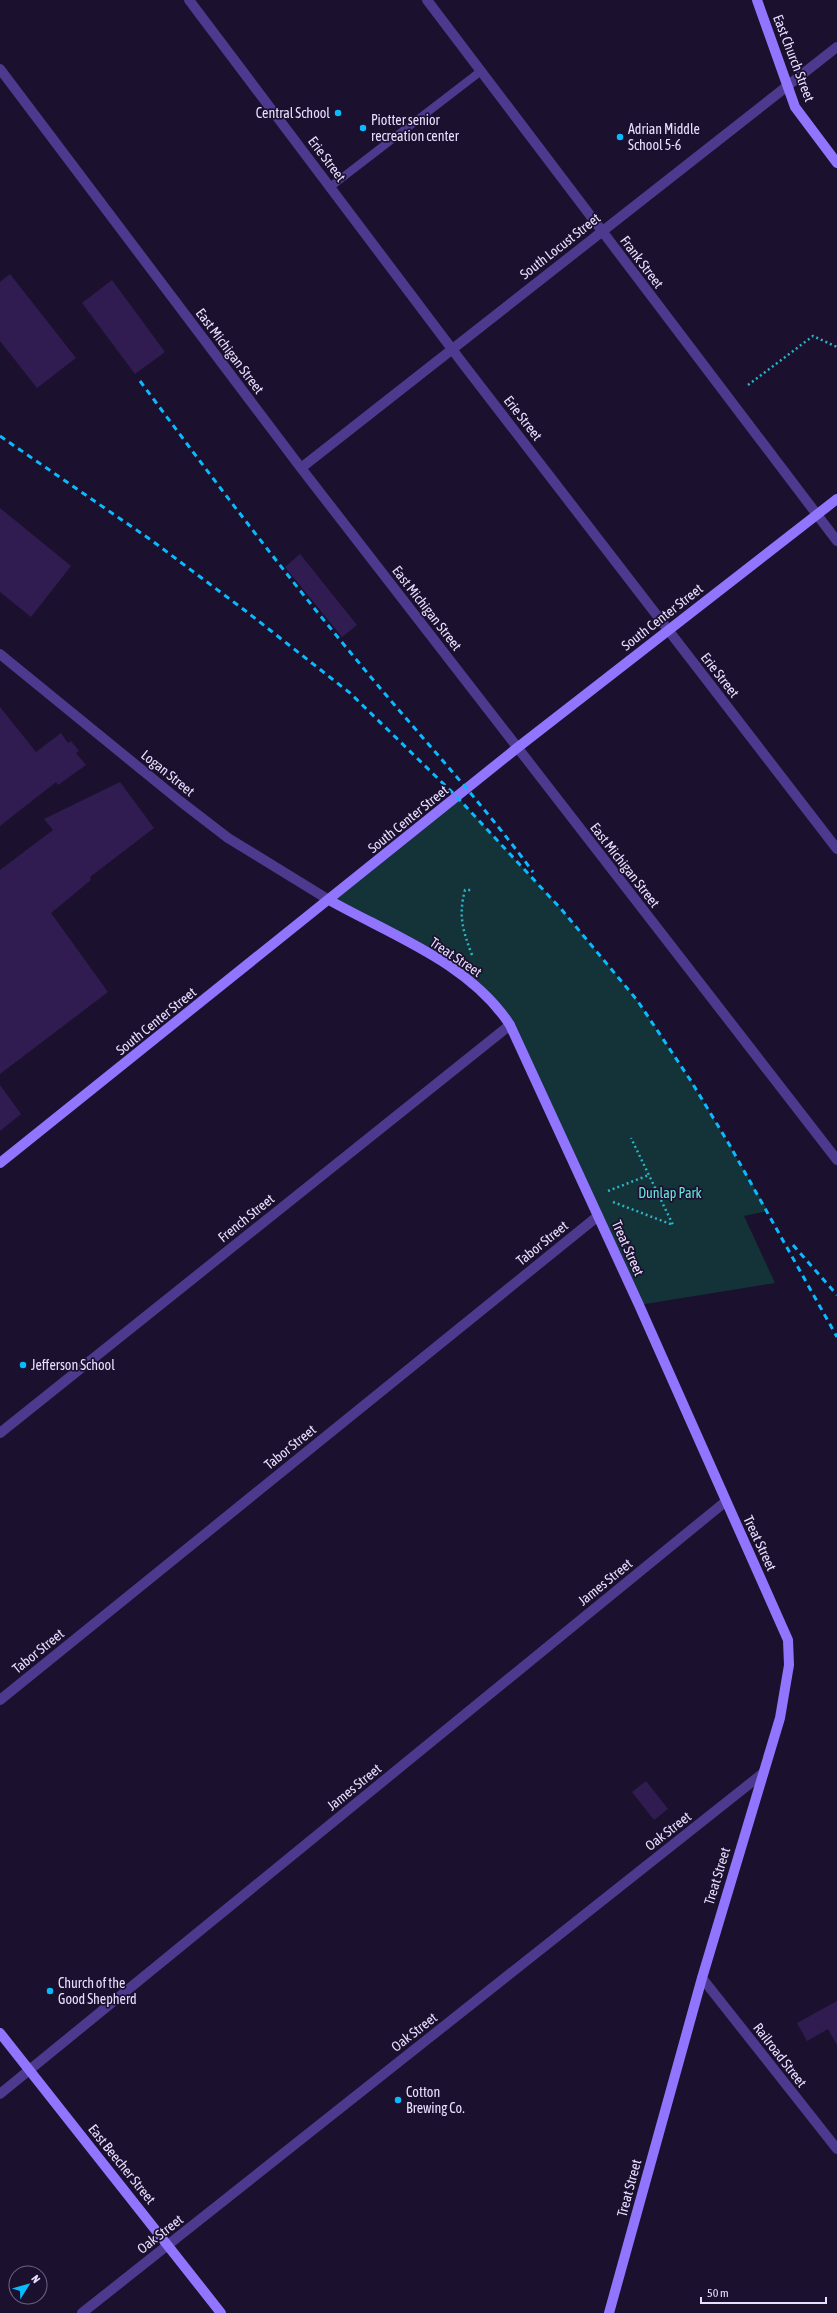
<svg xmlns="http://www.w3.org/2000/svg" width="837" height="2313" viewBox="0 0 837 2313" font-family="'Asap Condensed',sans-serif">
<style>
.green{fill:#133339}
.building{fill:#301c50}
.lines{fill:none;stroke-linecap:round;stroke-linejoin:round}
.path{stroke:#2cb3c5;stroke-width:2.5;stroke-dasharray:2 3;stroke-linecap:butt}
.lane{stroke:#4d3a8f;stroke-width:8}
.street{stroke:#4d3a8f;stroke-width:10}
.secondary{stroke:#9275ff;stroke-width:10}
.rail{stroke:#0abaff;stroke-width:3;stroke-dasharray:6 5;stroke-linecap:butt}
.poi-dot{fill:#0abaff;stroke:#1b112e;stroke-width:1.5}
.labels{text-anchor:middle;stroke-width:3.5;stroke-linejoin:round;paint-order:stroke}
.street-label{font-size:14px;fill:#e8deff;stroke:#1b112e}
.poi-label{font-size:14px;fill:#e8deff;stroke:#1b112e;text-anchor:start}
.park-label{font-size:14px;fill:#63e6dd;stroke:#1b112e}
</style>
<rect width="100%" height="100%" fill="#1b112e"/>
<path class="green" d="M 457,797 L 562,910 L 637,1000 L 691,1081 L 768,1211 L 744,1216 L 775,1283 L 639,1305 L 510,1025 L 445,964 L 330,900 Z"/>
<path class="building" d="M 10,274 L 76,358 L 37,388 L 0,341 L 0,282 Z
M 112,280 L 165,352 L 135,374 L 82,303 Z
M 0,508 L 71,566 L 31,617 L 0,592 Z
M 300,554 L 357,625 L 342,637 L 285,567 Z
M 0,707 L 36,752 L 61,733 L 68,743 L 71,741 L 79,751 L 76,753 L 86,765 L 58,785 L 56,782 L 0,826 Z
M 120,782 L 154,828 L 90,877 L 91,880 L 51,913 L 108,992 L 0,1074 L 0,870 L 53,830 L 44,819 Z
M 0,1085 L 21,1114 L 0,1131 Z
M 646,1781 L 668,1809 L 654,1820 L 632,1792 Z
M 837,2001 L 837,2045 L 828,2029 L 807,2041 L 797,2023 Z"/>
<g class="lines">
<path class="path" d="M 748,385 L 813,336 L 837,347
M 472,955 C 463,931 458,916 465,890 L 473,890
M 608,1191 L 649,1175
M 613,1202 L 673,1225 L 631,1138"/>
<path class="lane" d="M 330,187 L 481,71"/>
<path class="street" d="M 189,0 L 464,365 L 837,849
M 427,0 L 837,541
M 0,69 L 301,468 L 837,1160
M 301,468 L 837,47
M 0,654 L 180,801 L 228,838 L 329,900
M 0,1433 L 510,1025
M 0,1700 L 598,1216
M 702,1978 L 837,2149
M 0,2094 L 725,1502
M 82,2313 L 762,1774"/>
<path class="secondary" d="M 757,0 L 795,107 L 837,163
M 329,900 C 391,935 470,963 510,1025 L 639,1305 L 788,1640 L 789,1665 L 780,1718 L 702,1978 L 609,2313
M 0,1163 L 517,748 L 837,499
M 0,2033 L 221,2313"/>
<path class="rail" d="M 140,381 C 210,475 280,568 355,658 C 414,730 478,797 533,872
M 0,436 L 151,540 L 247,612 L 350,693 L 457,797 L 562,910 L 637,1000 L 691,1081 L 729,1144 L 837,1337
M 793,1245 L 837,1295"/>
</g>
<g class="poi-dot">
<circle cx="338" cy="113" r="4"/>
<circle cx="363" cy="128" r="4"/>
<circle cx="620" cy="137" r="4"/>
<circle cx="23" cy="1365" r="4"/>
<circle cx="50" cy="1991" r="4"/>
<circle cx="398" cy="2100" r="4"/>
</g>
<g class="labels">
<g class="street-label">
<text transform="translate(794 58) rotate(69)" y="5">East Church Street</text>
<text transform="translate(327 159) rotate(53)" y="5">Erie Street</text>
<text transform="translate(560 246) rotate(-38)" y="5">South Locust Street</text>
<text transform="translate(642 262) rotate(53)" y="5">Frank Street</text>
<text transform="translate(230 351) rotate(53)" y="5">East Michigan Street</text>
<text transform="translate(523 418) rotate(52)" y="5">Erie Street</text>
<text transform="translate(427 608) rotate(52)" y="5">East Michigan Street</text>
<text transform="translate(662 617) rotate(-38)" y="5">South Center Street</text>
<text transform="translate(720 675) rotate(52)" y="5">Erie Street</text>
<text transform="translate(168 773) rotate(39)" y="5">Logan Street</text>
<text transform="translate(408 819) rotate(-39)" y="5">South Center Street</text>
<text transform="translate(625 865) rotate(52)" y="5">East Michigan Street</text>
<text transform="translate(456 957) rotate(34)" y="5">Treat Street</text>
<text transform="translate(156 1021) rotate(-39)" y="5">South Center Street</text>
<text transform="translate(246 1218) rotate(-39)" y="5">French Street</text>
<text transform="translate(542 1243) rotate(-39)" y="5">Tabor Street</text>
<text transform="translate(628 1248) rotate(66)" y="5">Treat Street</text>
<text transform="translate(290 1447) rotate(-39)" y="5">Tabor Street</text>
<text transform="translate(760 1543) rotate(65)" y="5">Treat Street</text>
<text transform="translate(605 1582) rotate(-39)" y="5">James Street</text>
<text transform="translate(38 1651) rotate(-39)" y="5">Tabor Street</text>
<text transform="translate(354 1787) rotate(-39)" y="5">James Street</text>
<text transform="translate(668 1831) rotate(-38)" y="5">Oak Street</text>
<text transform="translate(717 1876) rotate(-73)" y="5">Treat Street</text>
<text transform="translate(414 2032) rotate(-38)" y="5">Oak Street</text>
<text transform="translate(780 2055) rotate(52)" y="5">Railroad Street</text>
<text transform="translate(122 2164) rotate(51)" y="5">East Beecher Street</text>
<text transform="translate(629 2188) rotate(-75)" y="5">Treat Street</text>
<text transform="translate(160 2234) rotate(-38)" y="5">Oak Street</text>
</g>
<g class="poi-label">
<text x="330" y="118" text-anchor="end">Central School</text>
<text x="371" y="125">Piotter senior<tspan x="371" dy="16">recreation center</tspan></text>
<text x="628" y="134">Adrian Middle<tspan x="628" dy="16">School 5-6</tspan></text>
<text x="31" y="1370">Jefferson School</text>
<text x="58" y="1988">Church of the<tspan x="58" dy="16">Good Shepherd</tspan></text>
<text x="406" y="2097">Cotton<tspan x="406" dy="16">Brewing Co.</tspan></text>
</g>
<g class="park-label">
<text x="670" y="1198">Dunlap Park</text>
</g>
</g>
<g transform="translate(28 2285) rotate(53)"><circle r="19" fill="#1b112e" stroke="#6d6382"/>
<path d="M0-3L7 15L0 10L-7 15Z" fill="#0abaff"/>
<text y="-6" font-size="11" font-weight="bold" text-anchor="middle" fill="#e8deff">N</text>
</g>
<path d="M701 2297v6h125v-6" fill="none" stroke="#e8deff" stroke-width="2"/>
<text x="707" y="2297" font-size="12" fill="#e8deff" stroke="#1b112e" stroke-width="3" paint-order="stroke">50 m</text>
</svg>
